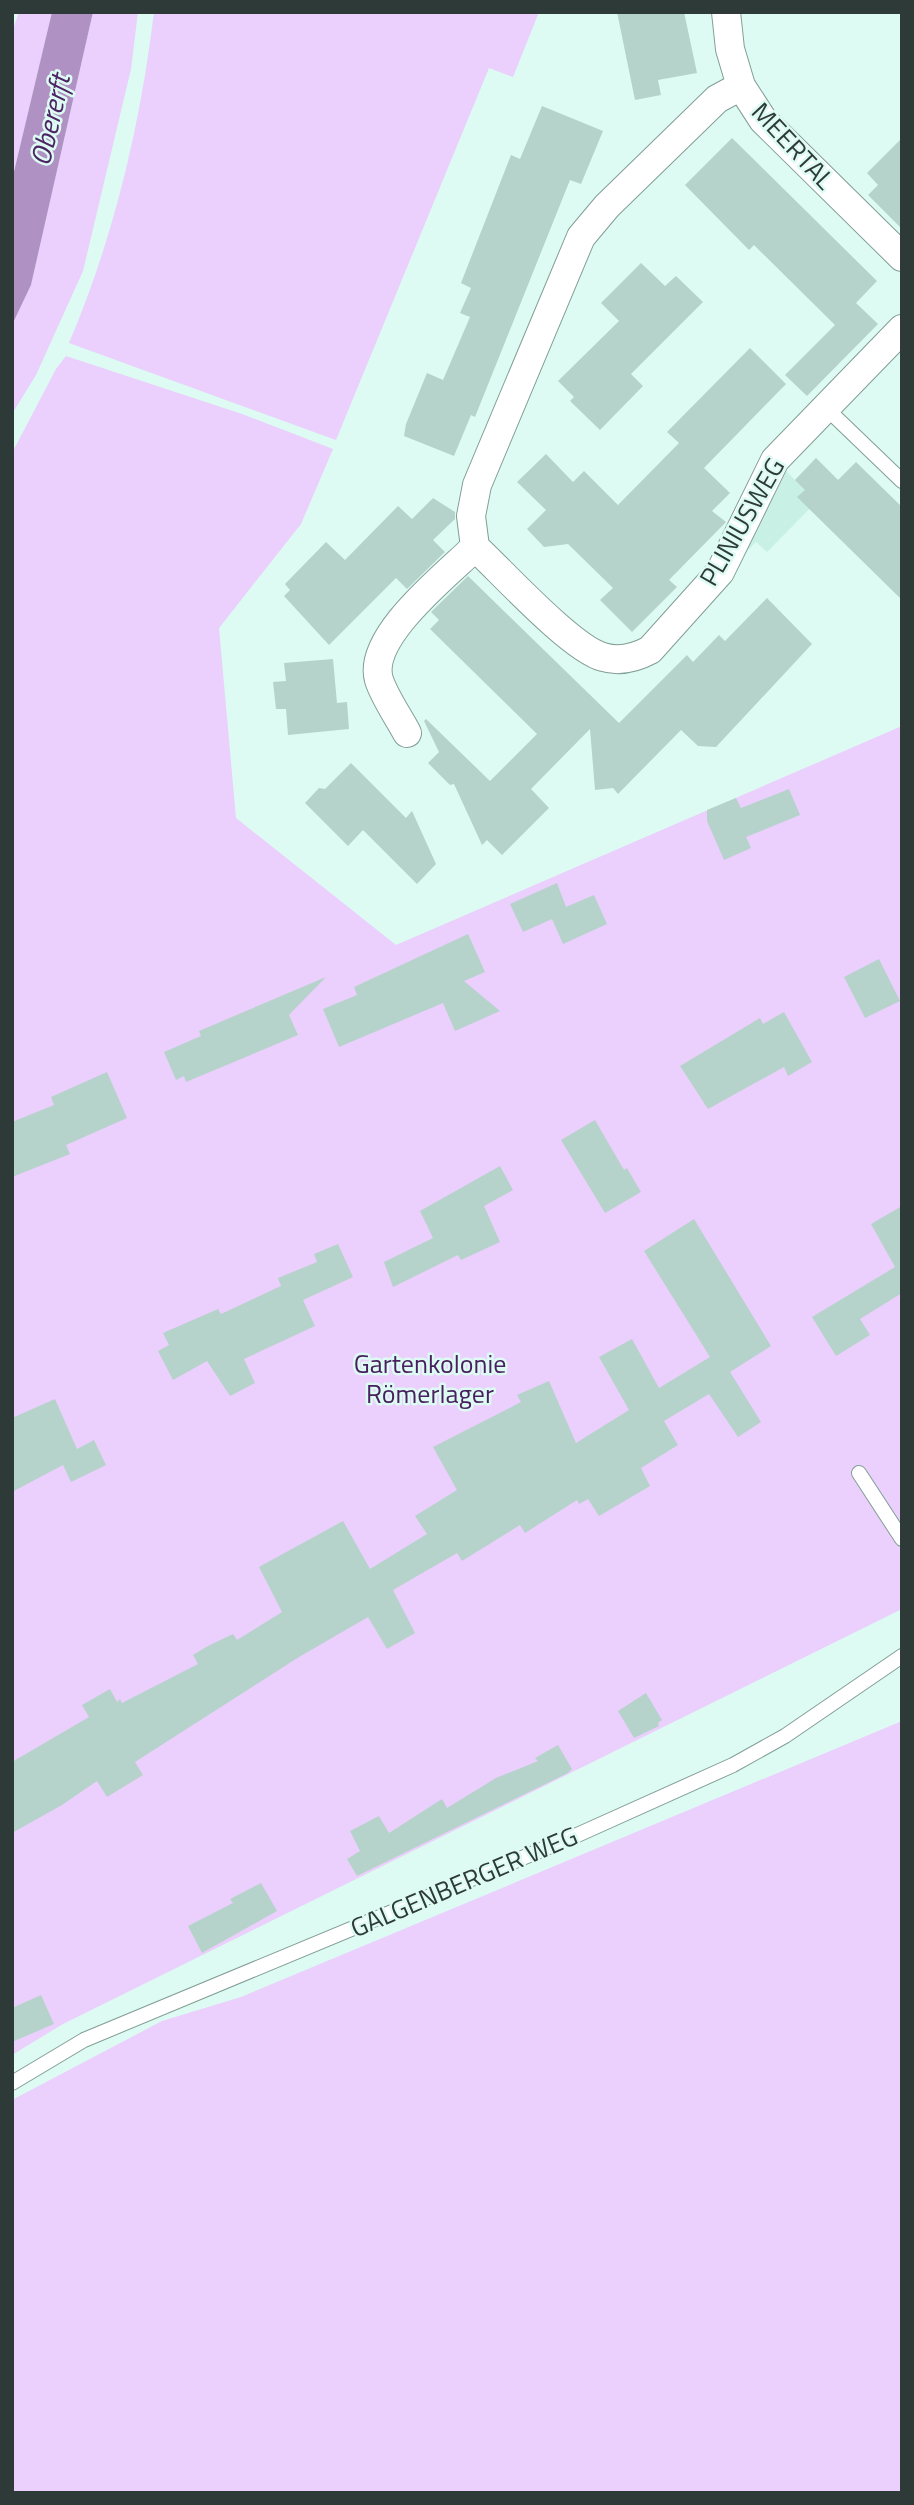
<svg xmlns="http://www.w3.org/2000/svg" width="914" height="2505" viewBox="0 0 914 2505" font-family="'Titillium Web',sans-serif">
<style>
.built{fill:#c8f0e5}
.green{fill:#ebcffd}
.water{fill:#b091c4}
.building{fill:#b6d3cb}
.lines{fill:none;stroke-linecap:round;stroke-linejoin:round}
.lane-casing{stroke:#829e96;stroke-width:16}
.street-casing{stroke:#829e96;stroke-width:30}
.lane{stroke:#fff;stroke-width:14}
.street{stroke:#fff;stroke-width:28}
.labels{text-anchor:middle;stroke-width:5;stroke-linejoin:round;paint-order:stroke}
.street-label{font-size:26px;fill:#2e3a37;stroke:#ddfbf2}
.park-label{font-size:26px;fill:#49205f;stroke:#ddfbf2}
.water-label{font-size:28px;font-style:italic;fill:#4e2564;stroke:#ddfbf2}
</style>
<rect width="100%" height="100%" fill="#ddfbf2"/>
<path class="built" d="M 816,458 L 838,480 L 767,552 L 756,542 L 745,553 L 784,469 L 795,480 Z"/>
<path class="green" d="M 19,12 L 52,12 L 12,180 L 12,32 Z
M 93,12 L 138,12 L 131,69 L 83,271 L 36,375 L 12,414 L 12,325 L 31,285 Z
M 154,12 L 539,12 L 513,77 L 489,68 L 336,440 L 69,343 C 114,237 140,127 154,12 Z
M 66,356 L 242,414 L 333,449 L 301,524 L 219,628 L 236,818 L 396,945 L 902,726 L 902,1609 L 63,2024 L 12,2055 L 12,453 L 56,369 Z
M 902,1721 L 902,2493 L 12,2493 L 12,2100 L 162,2021 L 241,1997 Z"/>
<path class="water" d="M 52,12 L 93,12 L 31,285 L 12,325 L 12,180 Z"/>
<path class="building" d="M 617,12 L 684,12 L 697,73 L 658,80 L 661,95 L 635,100 Z
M 542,106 L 603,131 L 581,184 L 570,180 L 475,417 L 471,415 L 454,456 L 404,436 L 406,424 L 427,373 L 443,380 L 470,317 L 460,313 L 471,288 L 461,283 L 511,155 L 520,159 Z
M 732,138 L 877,281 L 856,303 L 878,324 L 807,396 L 785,375 L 835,325 L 754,245 L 749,250 L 685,185 Z
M 902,138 L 902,229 L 868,195 L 878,185 L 867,173 Z
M 641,263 L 665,286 L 676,276 L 703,302 L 631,374 L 643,386 L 600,430 L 570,401 L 574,397 L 558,381 L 619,321 L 601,303 Z
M 750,348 L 786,384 L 704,468 L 730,493 L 712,511 L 726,522 L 669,580 L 677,587 L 632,632 L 600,600 L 613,588 L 568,544 L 544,547 L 527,529 L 546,510 L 517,482 L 546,454 L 573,482 L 584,471 L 618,505 L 679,443 L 667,432 Z
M 816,458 L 838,480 L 856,462 L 902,507 L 902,600 L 797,497 L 805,490 L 795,480 Z
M 433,498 L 455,512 L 455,519 L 433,540 L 445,552 L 407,589 L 396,578 L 329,645 L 284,596 L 290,590 L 285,584 L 326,542 L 345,560 L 398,506 L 412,519 Z
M 468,576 L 619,723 L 687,655 L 693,662 L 719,635 L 725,641 L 767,598 L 812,644 L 716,747 L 698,746 L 681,730 L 618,794 L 613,788 L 595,790 L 590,729 L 531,789 L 549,808 L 502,855 L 487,840 L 482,845 L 454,784 L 450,785 L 428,763 L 439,752 L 424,721 L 426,719 L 490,781 L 537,734 L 430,629 L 439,620 L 431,612 Z
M 333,659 L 337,703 L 347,702 L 349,729 L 288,735 L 286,709 L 276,709 L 273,682 L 286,681 L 284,663 Z
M 351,763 L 406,818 L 412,811 L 436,864 L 417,884 L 363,830 L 348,846 L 305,803 L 319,788 L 325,789 Z
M 789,789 L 800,815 L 746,837 L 751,848 L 724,860 L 707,821 L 707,810 L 736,798 L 741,808 Z
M 557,883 L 566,907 L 594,895 L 607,924 L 563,944 L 552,919 L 523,932 L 510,904 Z
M 468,934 L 485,972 L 464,981 L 500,1011 L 455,1031 L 443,1003 L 339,1047 L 323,1009 L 357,995 L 354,987 Z
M 879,959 L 900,1001 L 865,1018 L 844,977 Z
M 326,977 L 289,1015 L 298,1035 L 186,1082 L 184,1076 L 176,1080 L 164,1052 L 201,1036 L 199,1031 Z
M 784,1012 L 812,1062 L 788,1076 L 784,1067 L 708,1109 L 680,1066 L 760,1018 L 763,1024 Z
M 107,1072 L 127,1118 L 66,1145 L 70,1154 L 12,1177 L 12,1122 L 54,1105 L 51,1097 Z
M 595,1120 L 624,1170 L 627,1168 L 641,1192 L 605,1213 L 561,1140 Z
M 500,1166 L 513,1190 L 484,1206 L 500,1242 L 461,1260 L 458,1255 L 393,1287 L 384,1262 L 433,1238 L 420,1211 Z
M 902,1206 L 902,1293 L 860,1319 L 870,1335 L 836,1356 L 812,1317 L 895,1267 L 871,1224 Z
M 694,1219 L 771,1346 L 730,1372 L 761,1422 L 738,1437 L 709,1394 L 664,1421 L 678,1445 L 641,1468 L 650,1486 L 599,1516 L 588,1499 L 579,1504 L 577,1500 L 525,1533 L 520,1525 L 462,1561 L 457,1553 L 393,1590 L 415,1633 L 387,1649 L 368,1617 L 299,1657 L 135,1762 L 143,1775 L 107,1797 L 97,1781 L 62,1805 L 12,1833 L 12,1762 L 89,1717 L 82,1705 L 110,1689 L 117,1702 L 120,1699 L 122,1703 L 198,1664 L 193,1655 L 208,1646 L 233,1634 L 237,1640 L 282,1612 L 259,1567 L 343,1521 L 370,1569 L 427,1534 L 415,1516 L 457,1490 L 433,1447 L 521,1402 L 517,1395 L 549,1381 L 576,1443 L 629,1410 L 599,1357 L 632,1339 L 659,1388 L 710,1357 L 644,1251 Z
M 338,1244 L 353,1277 L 303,1300 L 315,1326 L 244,1359 L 255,1383 L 230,1396 L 207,1361 L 173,1380 L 158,1351 L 169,1345 L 163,1333 L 218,1309 L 221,1314 L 281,1286 L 278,1278 L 317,1262 L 314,1254 Z
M 55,1399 L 77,1449 L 94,1440 L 106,1465 L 71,1482 L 63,1465 L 12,1492 L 12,1418 Z
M 646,1693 L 662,1720 L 658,1723 L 659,1726 L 634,1738 L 618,1711 Z
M 558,1745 L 572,1769 L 568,1773 L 357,1876 L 347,1859 L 360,1851 L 350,1831 L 379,1816 L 389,1833 L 442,1799 L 447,1808 L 496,1778 L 538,1761 L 535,1758 Z
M 261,1883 L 277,1911 L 202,1953 L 188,1926 L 233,1903 L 230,1899 Z
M 41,1995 L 54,2024 L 12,2042 L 12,2008 Z"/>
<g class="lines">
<defs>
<path id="lane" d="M 825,407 L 902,481
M 859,1473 L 902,1539
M 12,2083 L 84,2040 L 575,1836 L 733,1765 L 785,1736 L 902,1656"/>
<path id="street" d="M 726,12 L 730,49 L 741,86 L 763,120 L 902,257
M 741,86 L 717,99 L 607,206 L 581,237 L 477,485 L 471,516 L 475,547 C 502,572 572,649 603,657 C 619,662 635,658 650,650 L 720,572 L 775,460 L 902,329
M 407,733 C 398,716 385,698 379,680 C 366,637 448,574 475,547"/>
</defs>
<use href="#lane" class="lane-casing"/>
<use href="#street" class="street-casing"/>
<use href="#lane" class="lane"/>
<use href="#street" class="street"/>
</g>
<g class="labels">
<g class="street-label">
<text transform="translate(793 146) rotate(47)" y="9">MEERTAL</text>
<text transform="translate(742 522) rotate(-60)" y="9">PLINIUSWEG</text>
<text transform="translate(464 1882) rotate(-23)" y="9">GALGENBERGER WEG</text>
</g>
<g class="park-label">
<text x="430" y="1373">Gartenkolonie<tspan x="430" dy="30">Römerlager</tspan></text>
</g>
<g class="water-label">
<text transform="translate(50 120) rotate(-77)" y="10">Obererft</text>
</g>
</g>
<rect width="914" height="2505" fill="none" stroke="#2e3a37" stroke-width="28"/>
</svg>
